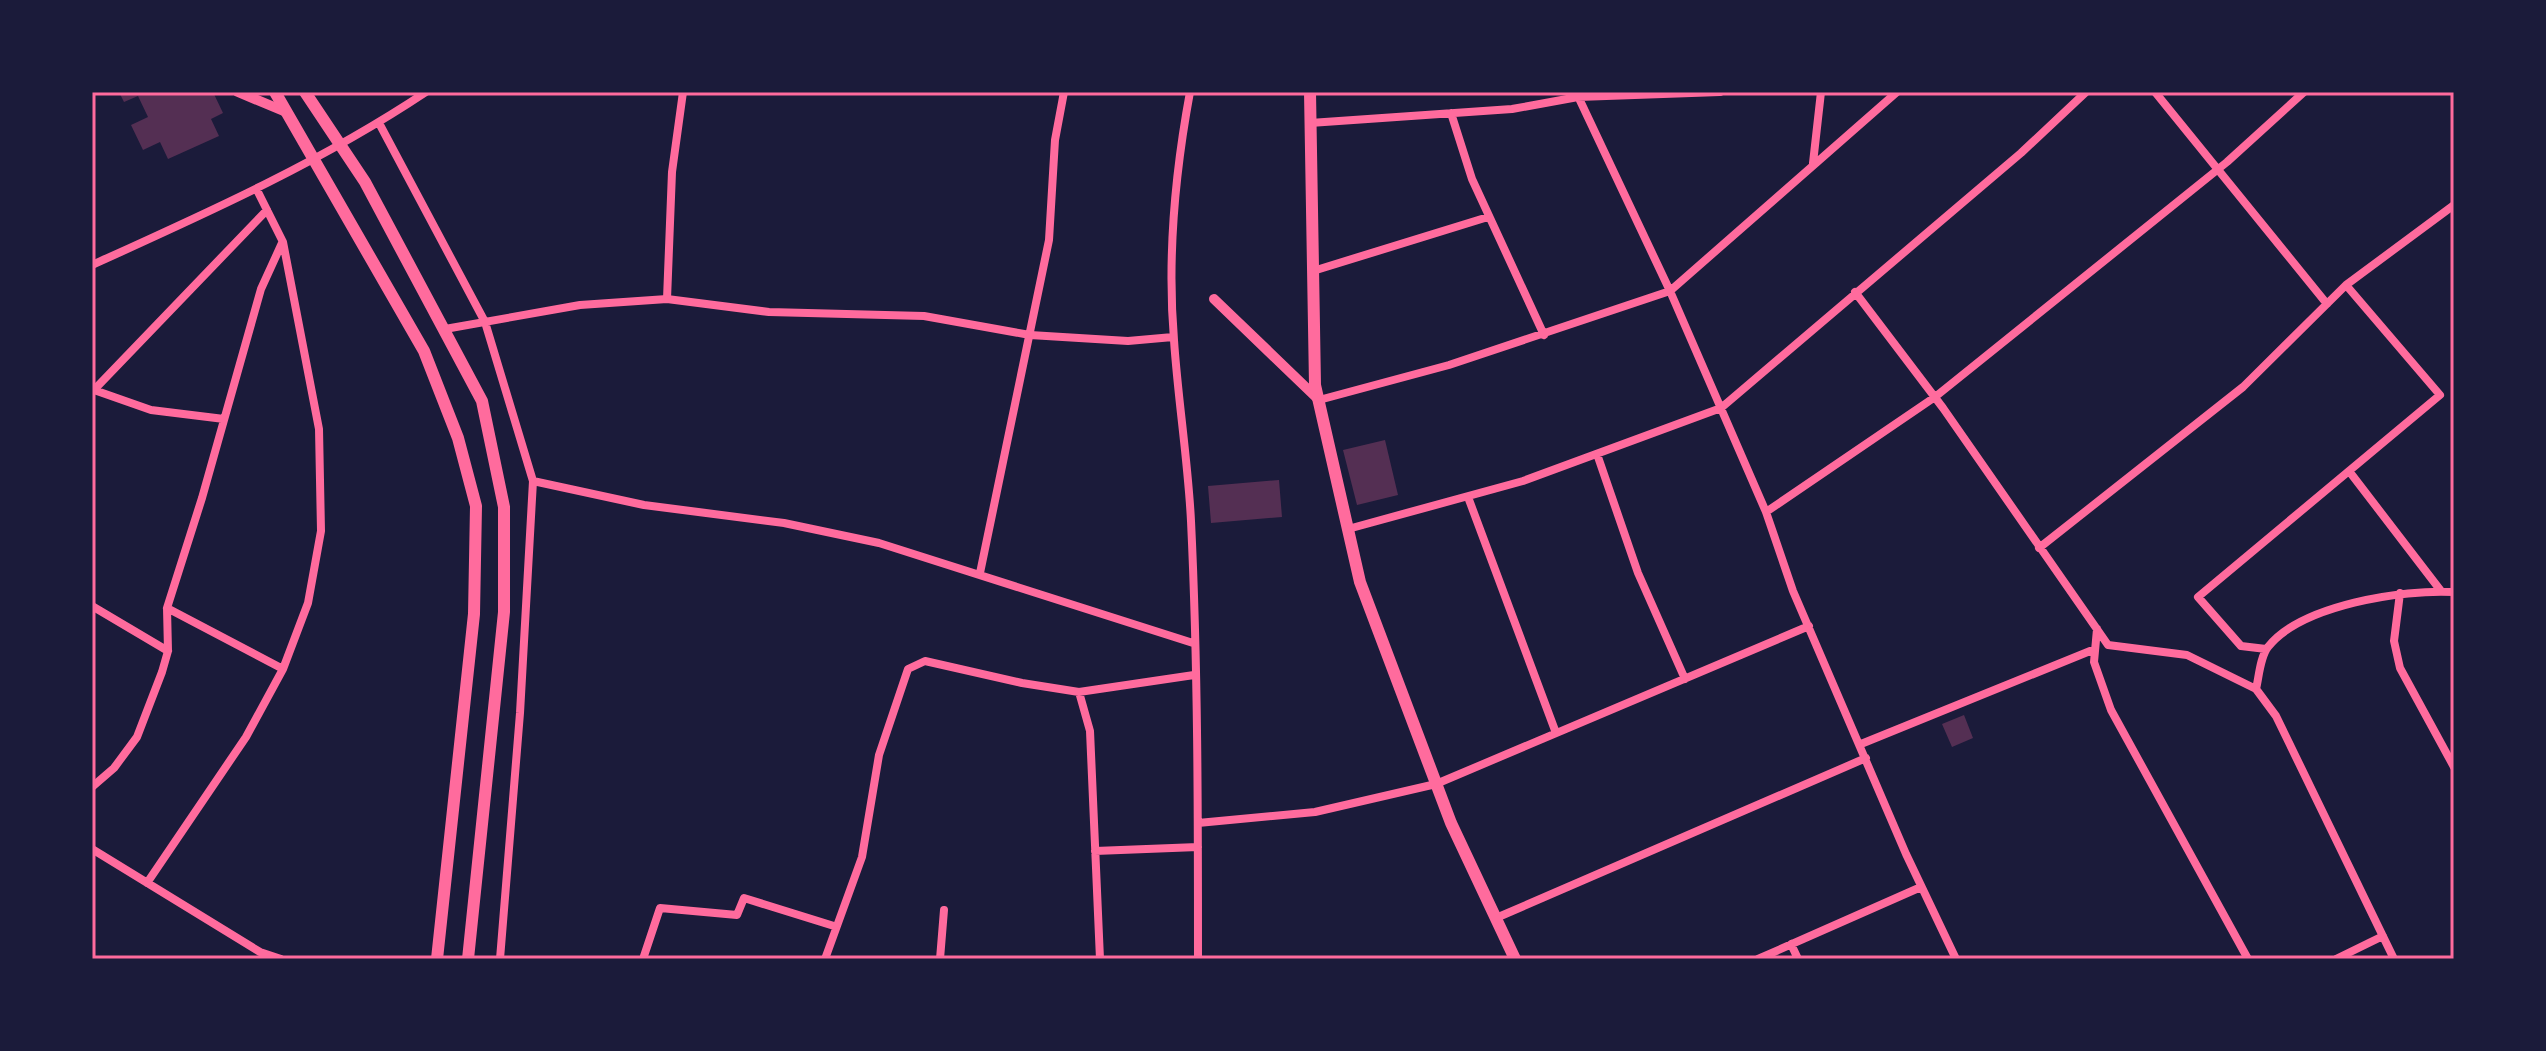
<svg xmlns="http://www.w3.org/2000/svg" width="2546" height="1051" viewBox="0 0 2546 1051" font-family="Georgia,serif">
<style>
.building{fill:#542f53}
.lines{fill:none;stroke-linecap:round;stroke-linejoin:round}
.minor{stroke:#ff6b9d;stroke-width:8}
.tertiary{stroke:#ff6b9d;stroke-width:10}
.secondary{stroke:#ff6b9d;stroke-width:12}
.neatline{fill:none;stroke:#ff6b9d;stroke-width:3}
</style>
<rect width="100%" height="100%" fill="#1b1b3a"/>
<path class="building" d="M 119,92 L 213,92 L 223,113 L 211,119 L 219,136 L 168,159 L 160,142 L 143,150 L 131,125 L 148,117 L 138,96 L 124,102 Z
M 1385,440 L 1398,495 L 1357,505 L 1343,450 Z
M 1279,480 L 1282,517 L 1211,523 L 1208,486 Z
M 1964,715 L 1973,738 L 1952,747 L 1942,724 Z"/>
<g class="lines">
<path class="minor" d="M 1190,92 C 1175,173 1167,257 1174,340 C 1178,400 1188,461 1191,521 C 1198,667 1198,813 1198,959
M 1576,92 L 1670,291 L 1766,512 L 1793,591 L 1906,854 L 1956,959
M 2155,92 L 2327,304
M 1451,113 L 1472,179 L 1544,335
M 379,123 L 485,322 L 533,481 L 520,713 L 500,959
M 1310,123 L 1512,109 L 1578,97 L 1720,92
M 1813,163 L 1821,92
M 92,265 C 207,213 321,162 426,92
M 1313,271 L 1488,217
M 1855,292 L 1943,408 L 2108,645 L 2187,655 L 2256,689 L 2276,716 L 2394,959
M 667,299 L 672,172 L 683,92
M 445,329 L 580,305 L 667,299 L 769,312 L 924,316 L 1030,335 L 1128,341 L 1173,337
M 94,390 L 151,410 L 224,419
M 92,392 L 267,210
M 1319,400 L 1449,365 L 1670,291 L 1897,92
M 1597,454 L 1638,573 L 1685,679
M 2349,471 L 2441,591
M 533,481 L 644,505 L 784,523 L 879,543 L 1193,643
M 1468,497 L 1556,733
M 1766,512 L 1935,397 L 2227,162 L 2304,92
M 1348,529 L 1523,481 L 1721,408 L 2021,153 L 2086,92
M 2039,548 L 2243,387 L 2346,285 L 2454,205
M 980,573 L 1049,240 L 1055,140 L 1064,92
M 2400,593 L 2394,641 L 2400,668 L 2454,767
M 92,606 L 168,651
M 167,608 L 283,669
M 2097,629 L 2094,662 L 2111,710 L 2248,959
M 2266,649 L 2241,646 L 2198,597 L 2440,395 L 2346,285
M 2256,689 C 2259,677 2260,657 2268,647 C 2301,605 2403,589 2454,592
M 1079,692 L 1090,731 L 1100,959
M 1861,744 L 2095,649
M 92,787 L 114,768 L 137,737 L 162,672 L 168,651 L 167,608 L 202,498 L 261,289 L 282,243
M 1198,823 L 1315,812 L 1436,784 L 1809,626
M 92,849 L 260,952 L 281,959
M 1095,851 L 1198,847
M 147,883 L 246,737 L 283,669 L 308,603 L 321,531 L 319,429 L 283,242 L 257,190
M 1496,918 L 1866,758
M 1791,944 L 1798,959
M 643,959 L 660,908 L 737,915 L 744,898 L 834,926
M 825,959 L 862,857 L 879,755 L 908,669 L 925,661 L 1022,683 L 1079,692 L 1194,675
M 940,959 L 944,910
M 1758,959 L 1921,887
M 2336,959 L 2383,936"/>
<path class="tertiary" d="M 238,92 L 286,112
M 1214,299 L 1319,400"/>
<path class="secondary" d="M 275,92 L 424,351 L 458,438 L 476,506 L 474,614 L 437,959
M 305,92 L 365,182 L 482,401 L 504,507 L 504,612 L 468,959
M 1310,92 L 1315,385 L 1360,582 L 1451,823 L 1515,959"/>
</g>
<rect width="2546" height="1051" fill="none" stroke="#1b1b3a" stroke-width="188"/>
<rect x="94" y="94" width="2358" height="863" class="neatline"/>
</svg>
